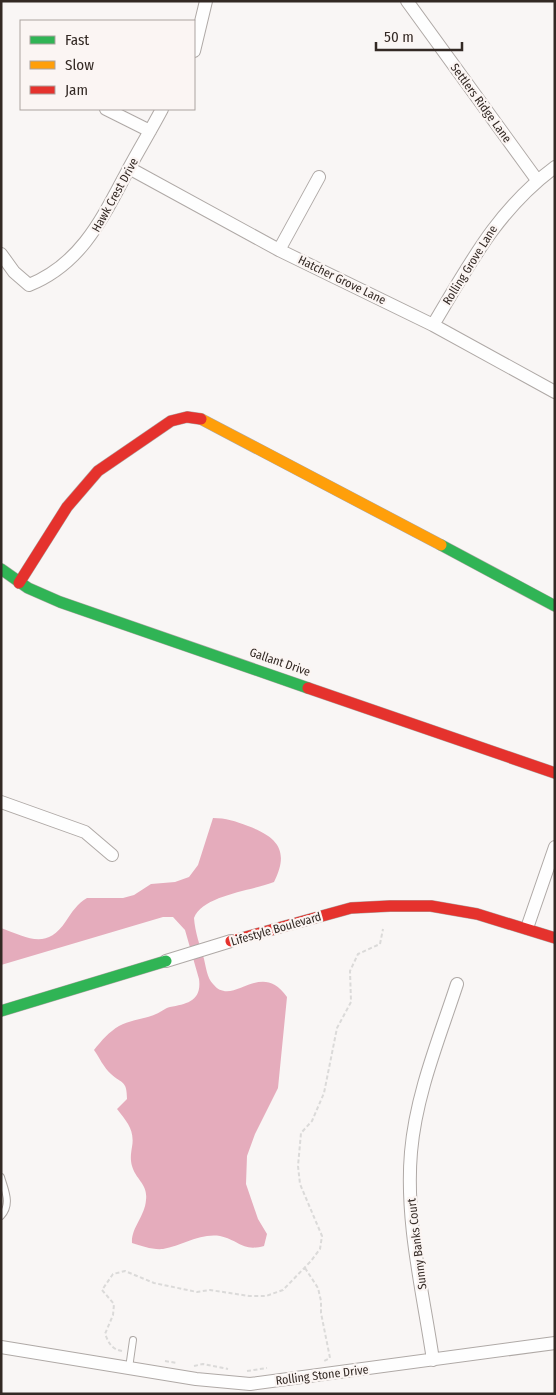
<svg xmlns="http://www.w3.org/2000/svg" width="556" height="1395" viewBox="0 0 556 1395" font-family="'Fira Sans Condensed',sans-serif">
<style>
.water{fill:#e5acbc}
.lines{fill:none;stroke-linecap:round;stroke-linejoin:round}
.lane-casing{stroke:#afa9a6;stroke-width:8}
.street-casing{stroke:#afa9a6;stroke-width:14}
.fast-casing{stroke:#afa9a6;stroke-width:12}
.slow-casing{stroke:#afa9a6;stroke-width:12}
.jam-casing{stroke:#afa9a6;stroke-width:12}
.path{stroke:#dbdad9;stroke-width:2;stroke-dasharray:4 2.5;stroke-linecap:butt}
.lane{stroke:#fefefe;stroke-width:6}
.street{stroke:#fefefe;stroke-width:12}
.fast{stroke:#30b455;stroke-width:11}
.slow{stroke:#ff9f0a;stroke-width:11}
.jam{stroke:#e5322d;stroke-width:11}
.labels{text-anchor:middle;stroke-width:4.5;stroke-linejoin:round;paint-order:stroke}
.street-label{font-size:12px;fill:#332924;stroke:#fbf5f3}
</style>
<rect width="100%" height="100%" fill="#f9f6f5"/>
<path class="water" d="M 213,818 C 226,818 235,821 248,826 C 277,837 290,850 274,882 C 252,891 203,895 194,918 C 195,932 200,946 204,959 C 206,967 207,978 213,984 C 233,1009 260,958 287,997 L 278,1088 L 255,1134 L 247,1156 L 246,1184 L 258,1219 L 267,1234 L 264,1246 C 242,1252 239,1240 220,1236 C 199,1233 182,1246 163,1249 C 153,1250 141,1246 132,1243 C 131,1228 145,1216 146,1200 C 148,1184 136,1180 132,1166 C 130,1159 131,1153 132,1147 C 135,1130 127,1122 117,1109 L 127,1099 C 127,1080 122,1084 111,1074 C 104,1068 99,1057 94,1050 C 102,1040 109,1032 119,1026 C 130,1020 145,1019 156,1014 C 161,1012 165,1008 170,1007 C 187,1004 202,1001 199,979 L 185,930 L 173,917 L 163,917 L 1,965 L 1,928 C 28,938 47,950 66,921 C 72,912 77,904 87,898 L 123,898 L 134,895 L 151,884 L 175,882 L 189,877 L 198,865 Z"/>
<g class="lines">
<defs>
<path id="lane" d="M 1,1177 C 5,1191 12,1204 1,1216
M 129,1368 L 133,1340"/>
<path id="street" d="M 407,1 L 537,180
M 194,51 L 206,1
M 106,109 L 150,131
M 129,168 L 279,250 L 433,325 L 555,392
M 279,250 L 319,177
M 1,254 L 14,272 L 29,285 C 81,264 102,219 127,172 C 138,151 151,130 162,109
M 433,325 C 469,265 497,210 555,167
M 1,802 L 85,832 L 112,855
M 527,928 L 555,847
M 166,961 L 231,941
M 1,1347 L 196,1379 L 250,1384 L 555,1343
M 433,1360 C 423,1292 405,1221 411,1152 C 416,1094 439,1039 457,984"/>
<path id="fast" d="M 441,545 L 555,606
M 1,569 L 28,588 L 60,602 L 308,688
M 1,1011 L 166,961"/>
<path id="slow" d="M 201,419 L 441,545"/>
<path id="jam" d="M 19,583 L 67,507 L 98,471 L 171,421 L 187,417 L 201,419
M 308,688 L 555,773
M 231,941 L 351,908 L 390,906 L 431,906 L 477,914 L 555,938"/>
</defs>
<use href="#lane" class="lane-casing"/>
<use href="#street" class="street-casing"/>
<use href="#fast" class="fast-casing"/>
<use href="#slow" class="slow-casing"/>
<use href="#jam" class="jam-casing"/>
<path class="path" d="M 305,1268 L 318,1288 L 321,1301 L 321,1313 L 330,1358 L 324,1361
M 122,1351 C 111,1349 109,1343 105,1334 L 113,1315 L 114,1304 L 102,1290 L 113,1274 L 125,1271 L 154,1283 L 197,1292 L 210,1290 L 249,1296 L 266,1296 L 283,1290 L 311,1261 L 320,1249 L 322,1236 L 300,1184 L 298,1166 L 301,1133 L 312,1121 L 324,1093 L 337,1028 L 351,1002 L 350,971 L 358,954 L 380,944 L 383,929
M 165,1361 L 177,1363
M 194,1366 L 203,1364 L 228,1369
M 247,1371 L 267,1368"/>
<use href="#lane" class="lane"/>
<use href="#street" class="street"/>
<use href="#fast" class="fast"/>
<use href="#slow" class="slow"/>
<use href="#jam" class="jam"/>
</g>
<g class="labels">
<g class="street-label">
<text transform="translate(481 103) rotate(54)" y="4">Settlers Ridge Lane</text>
<text transform="translate(115 195) rotate(-61)" y="4">Hawk Crest Drive</text>
<text transform="translate(470 265) rotate(-58)" y="4">Rolling Grove Lane</text>
<text transform="translate(342 280) rotate(26)" y="4">Hatcher Grove Lane</text>
<text transform="translate(280 662) rotate(19)" y="4">Gallant Drive</text>
<text transform="translate(276 929) rotate(-16)" y="4">Lifestyle Boulevard</text>
<text transform="translate(417 1244) rotate(-97)" y="4">Sunny Banks Court</text>
<text transform="translate(322 1375) rotate(-7)" y="4">Rolling Stone Drive</text>
</g>
</g>
<rect width="556" height="1395" fill="none" stroke="#332924" stroke-width="5"/>
<rect x="20" y="20" width="175" height="90" fill="#fbf5f3" stroke="#aba3a0"/>
<rect x="30" y="36" width="25" height="8" fill="#30b455" stroke="#aba3a0"/>
<text x="65" y="45" font-size="15" fill="#332924">Fast</text>
<rect x="30" y="61" width="25" height="8" fill="#ff9f0a" stroke="#aba3a0"/>
<text x="65" y="70" font-size="15" fill="#332924">Slow</text>
<rect x="30" y="86" width="25" height="8" fill="#e5322d" stroke="#aba3a0"/>
<text x="65" y="95" font-size="15" fill="#332924">Jam</text>
<path d="M376 42v8h86v-8" fill="none" stroke="#332924" stroke-width="2.5"/>
<text x="384" y="42" font-size="15" fill="#332924" stroke="#fbf5f3" stroke-width="4" paint-order="stroke">50 m</text>
</svg>
